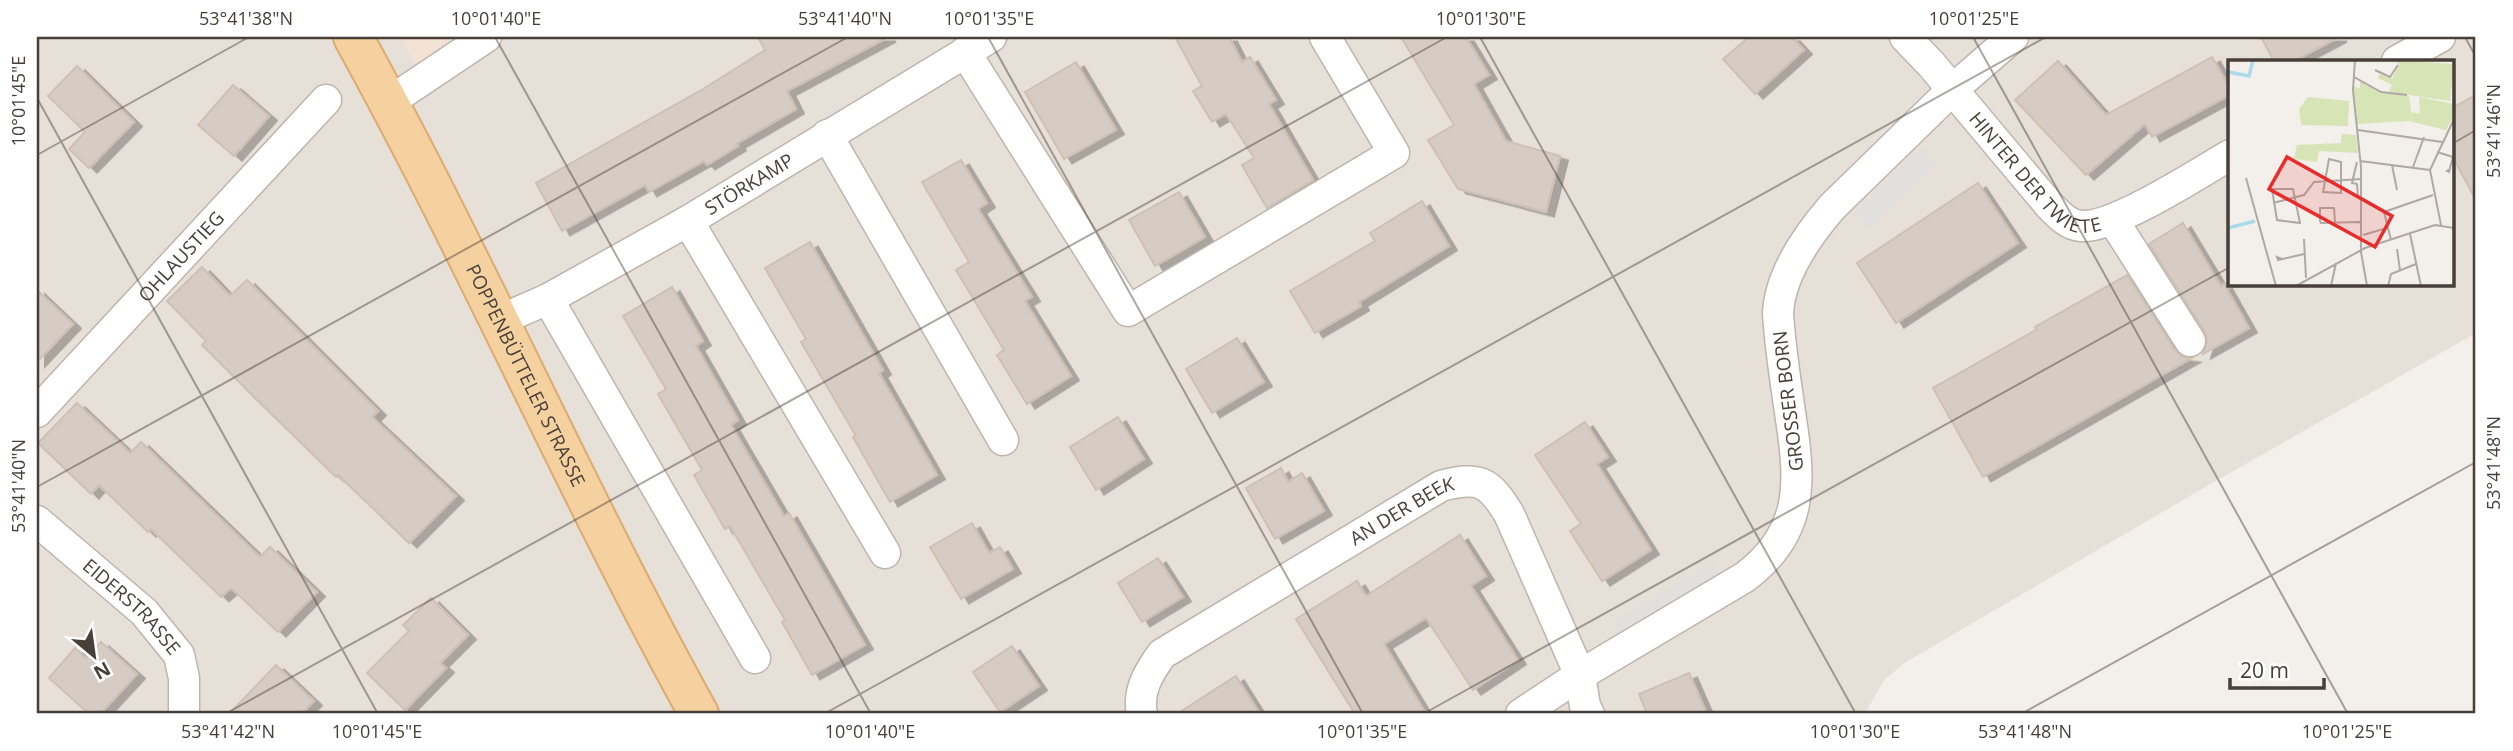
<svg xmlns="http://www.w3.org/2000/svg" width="2513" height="751" viewBox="0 0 2513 751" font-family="'Open Sans',sans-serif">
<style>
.residential{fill:#e7e0d8;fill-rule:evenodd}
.commercial{fill:#f3e3d7}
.parking{fill:#e2e0de}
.building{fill:#d7ccc3;stroke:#cec0b4;stroke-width:2;filter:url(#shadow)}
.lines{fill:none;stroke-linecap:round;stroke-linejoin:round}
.minor-casing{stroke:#beb5ad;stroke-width:33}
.major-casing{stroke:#dbab70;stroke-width:42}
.minor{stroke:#fff;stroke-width:30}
.major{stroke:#f6d1a0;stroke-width:38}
.ticks{fill:none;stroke:#473f38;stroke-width:2;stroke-opacity:0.45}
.labels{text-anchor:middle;stroke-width:7;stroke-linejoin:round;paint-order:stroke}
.street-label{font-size:19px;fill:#473f38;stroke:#fff}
.inset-river{fill:none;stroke:#abdaeb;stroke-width:3.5}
.inset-road{fill:none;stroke:#aea9a3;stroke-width:2}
.view{fill:#e92b2b;fill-opacity:0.15;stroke:#e92b2b;stroke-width:3.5}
.inset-edge{fill:none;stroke:#473f38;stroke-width:3.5}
.neatline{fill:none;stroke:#473f38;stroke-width:2.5}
.ticks-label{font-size:18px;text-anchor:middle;fill:#473f38}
</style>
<defs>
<filter id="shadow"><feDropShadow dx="8" dy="4.5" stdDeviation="0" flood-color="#0004"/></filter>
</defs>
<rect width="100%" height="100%" fill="#f3efea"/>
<path class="residential" d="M 37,37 L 2476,37 L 2476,333 L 2207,486 L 1906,662 L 1884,680 L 1865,714 L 37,714 ZM 2230,61 L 2452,61 L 2452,284 L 2230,284 Z"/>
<path class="commercial" d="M 401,37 L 466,37 L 417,68 Z"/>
<path class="parking" d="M 1922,147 L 1937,164 L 1869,229 L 1853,213 Z
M 1713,561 L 1724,579 L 1624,642 L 1612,624 Z"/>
<path class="building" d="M 758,37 L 888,37 L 787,91 L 796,109 L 736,144 L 738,146 L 707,165 L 704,161 L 649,192 L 645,185 L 562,231 L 536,183 L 703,89 L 765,50 Z
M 1175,37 L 1229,37 L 1242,62 L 1250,57 L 1276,100 L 1269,104 L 1313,180 L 1267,208 L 1242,165 L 1254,158 L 1226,114 L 1212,122 L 1193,91 L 1202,86 Z
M 1401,37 L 1466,37 L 1489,75 L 1474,84 L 1506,141 L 1560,156 L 1546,212 L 1458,189 L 1428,140 L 1454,125 Z
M 1749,37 L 1792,37 L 1804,50 L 1755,94 L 1723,59 Z
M 2261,37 L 2339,37 L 2294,61 L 2274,61 Z
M 2212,57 L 2230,88 L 2230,95 L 2152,137 L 2145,124 L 2086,175 L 2015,100 L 2058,61 L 2106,115 Z
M 1076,62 L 1116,130 L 1064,159 L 1025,92 Z
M 77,66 L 134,122 L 89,168 L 69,149 L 85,132 L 48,96 Z
M 233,85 L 269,116 L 234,156 L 198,125 Z
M 2476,95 L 2476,200 L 2452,156 L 2452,108 Z
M 961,160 L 987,203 L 978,209 L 1032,297 L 1025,301 L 1071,376 L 1027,404 L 997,355 L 1004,350 L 956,270 L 969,262 L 922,182 Z
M 1978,183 L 2018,243 L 1896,323 L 1857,263 Z
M 1179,192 L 1205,237 L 1155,266 L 1129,220 Z
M 1422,201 L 1449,246 L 1359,302 L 1361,306 L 1315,333 L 1290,291 L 1375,241 L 1370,233 Z
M 2183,223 L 2221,286 L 2224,284 L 2249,328 L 2203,354 L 2207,341 L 2205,332 L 2149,244 Z
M 810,242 L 883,370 L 879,373 L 937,475 L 890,502 L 853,437 L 856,436 L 801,342 L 806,339 L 765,268 Z
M 202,267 L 230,296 L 247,280 L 378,411 L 372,417 L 456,496 L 409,543 L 338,475 L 336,477 L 257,400 L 202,345 L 206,341 L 167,301 Z
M 2127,275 L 2175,350 L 2183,357 L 2192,358 L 1983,477 L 1933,388 L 2036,330 L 2035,327 Z
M 672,287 L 703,341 L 696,346 L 738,420 L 731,425 L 784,516 L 789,513 L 865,645 L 812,675 L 782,622 L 785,620 L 730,526 L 725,529 L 694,475 L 702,470 L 658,394 L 666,389 L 623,316 Z
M 37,290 L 73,324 L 37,362 Z
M 1237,338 L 1264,382 L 1212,413 L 1186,369 Z
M 77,403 L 130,453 L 141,442 L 260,557 L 270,547 L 317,592 L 278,632 L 231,588 L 221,597 L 151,529 L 148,532 L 99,485 L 91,494 L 38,443 Z
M 1118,417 L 1144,459 L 1096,490 L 1070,447 Z
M 1585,422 L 1608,457 L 1597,464 L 1651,550 L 1602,581 L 1570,531 L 1581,524 L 1535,455 Z
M 1281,468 L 1288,482 L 1302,473 L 1324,511 L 1275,539 L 1246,488 Z
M 972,523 L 989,553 L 1000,547 L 1013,569 L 961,599 L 930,547 Z
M 1460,535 L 1486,576 L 1471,586 L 1518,660 L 1473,690 L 1426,618 L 1384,644 L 1426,714 L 1355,714 L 1296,619 L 1357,581 L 1366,596 Z
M 1158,558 L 1183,597 L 1142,622 L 1118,583 Z
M 431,598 L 468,635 L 440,663 L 446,668 L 405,710 L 367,673 L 409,631 L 403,625 Z
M 101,642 L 137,674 L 100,714 L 89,714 L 49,678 L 75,648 L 86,658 Z
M 1012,646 L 1039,686 L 1000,712 L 973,672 Z
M 276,665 L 314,701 L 301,714 L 229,714 Z
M 1689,673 L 1707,714 L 1647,714 L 1639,694 Z
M 1236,676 L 1260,714 L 1177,714 Z"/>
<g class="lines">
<defs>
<g id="minor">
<path id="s1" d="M 1905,37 L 1931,64 L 2050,206 C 2059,215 2068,225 2081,226 C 2113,229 2199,173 2230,155"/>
<path d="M 965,52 L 1128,311 L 1394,153 L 1325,37"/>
<path d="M 2397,61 L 2440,37"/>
<path d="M 389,102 L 486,37"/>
<path d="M 827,135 L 1003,440"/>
<path d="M 2113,220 L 2190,341"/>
<path d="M 688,221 L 885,553"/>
<path d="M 548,299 L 755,658"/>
<path id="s2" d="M 500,320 L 548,299 L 688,221 L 991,37"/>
<path id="s3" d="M 37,412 L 326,100"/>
<path id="s4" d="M 37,521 L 144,612 L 179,655 L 184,678 L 184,714"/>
<path id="s5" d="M 1142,714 C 1137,691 1149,672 1162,654 L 1441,486 C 1479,476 1489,481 1509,514 L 1580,675 L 1585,706 L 1589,714"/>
<path d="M 1521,714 L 1580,675 L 1745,577 C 1803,533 1801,485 1791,419 C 1786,384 1780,348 1778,313 C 1780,274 1807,236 1832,207 L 1952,90 L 2013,37"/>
</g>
<g id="major">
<path id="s6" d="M 353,37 C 476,259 576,492 699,714"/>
</g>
</defs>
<use href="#minor" class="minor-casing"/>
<use href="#major" class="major-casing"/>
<use href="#minor" class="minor"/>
<use href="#major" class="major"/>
</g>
<path class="ticks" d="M 495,37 L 871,714M 988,37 L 1363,714M 1480,37 L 1856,714M 1973,37 L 2348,714M 2465,37 L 2476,57M 37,98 L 378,714M 2452,144 L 2476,130M 37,155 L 249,37M 37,487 L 848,37M 225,714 L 1447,37M 824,714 L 2046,37M 1423,714 L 2230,267M 2021,714 L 2476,462"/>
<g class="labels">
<g class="street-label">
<text dy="7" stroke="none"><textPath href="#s1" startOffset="192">HINTER DER TWIETE</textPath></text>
<text dy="7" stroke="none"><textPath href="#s2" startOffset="284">STÖRKAMP</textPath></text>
<text dy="7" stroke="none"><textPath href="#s3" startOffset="212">OHLAUSTIEG</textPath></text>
<text dy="7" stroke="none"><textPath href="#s6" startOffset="380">POPPENBÜTTELER STRASSE</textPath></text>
<text transform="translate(1788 401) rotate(-97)" y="7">GROSSER BORN</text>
<text dy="7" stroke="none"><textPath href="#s5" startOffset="345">AN DER BEEK</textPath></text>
<text dy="7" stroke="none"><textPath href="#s4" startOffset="128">EIDERSTRASSE</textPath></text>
</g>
</g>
<g transform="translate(2228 60)">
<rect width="226" height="226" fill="#f3efea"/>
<path d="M 165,0 L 226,4 L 222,41 L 161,32 L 164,25 L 150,18 L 152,13 L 164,19 L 171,4 ZM 132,21 L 152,33 L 181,36 L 184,58 L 184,52 L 192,54 L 191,37 L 226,44 L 226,55 L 218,70 L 181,61 L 129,64 L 126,27 L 132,28 ZM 80,37 L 121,41 L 120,66 L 73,65 L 71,49 ZM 114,74 L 128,75 L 130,93 L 91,91 L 89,102 L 66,99 L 69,85 L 113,83 Z" fill="#d6e4b6"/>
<path class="inset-river" d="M 0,12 L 21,16 L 25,0M 0,168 L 27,161"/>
<path class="inset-road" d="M 127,0 L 125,30 L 133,107 L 133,192 L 139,226M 147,10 L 162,17 L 170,5M 126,17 L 153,32 L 179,35M 130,70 L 214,82M 209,92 L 225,97 L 222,108 L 221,112 L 219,111 L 222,109M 101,99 L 113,102 L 113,133 L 95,132 ZM 132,101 L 202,110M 129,102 L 124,123 L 129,124 L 130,136M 164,105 L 169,130M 185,107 L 196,77M 18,118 L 48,226M 44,129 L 65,129 L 72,163 L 49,160 ZM 45,143 L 76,135 L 86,122 L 133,119M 92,162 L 92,148 L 106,148 L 107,162M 98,163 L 92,163 L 132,162M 213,165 L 202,110 L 226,59M 182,174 L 193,226M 135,175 L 159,168M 76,179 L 78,218M 163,180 L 156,152 L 205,135M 169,189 L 172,210M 54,199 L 49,197 L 50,200 L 76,194M 68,226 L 137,188 L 207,165 L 226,168M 103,226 L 108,203M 160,226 L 163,214 L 188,204"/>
<path class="view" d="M 59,97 L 164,156 L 147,187 L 41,129 Z"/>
<rect width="226" height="226" class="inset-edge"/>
</g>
<rect width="2513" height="751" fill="none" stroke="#ffffff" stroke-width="77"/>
<g transform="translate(94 656) rotate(151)" stroke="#ffffff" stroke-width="5" paint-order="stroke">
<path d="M0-5L12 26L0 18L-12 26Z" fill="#473f38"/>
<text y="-10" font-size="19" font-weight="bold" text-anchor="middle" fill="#473f38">N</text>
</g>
<path d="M2230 678v10h94v-10" fill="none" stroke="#473f38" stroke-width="3.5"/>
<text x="2240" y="678" font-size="21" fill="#473f38" stroke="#ffffff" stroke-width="5" paint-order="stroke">20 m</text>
<rect x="38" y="38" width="2436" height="674" class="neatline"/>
<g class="ticks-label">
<text x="246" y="25">53°41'38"N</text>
<text x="496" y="25">10°01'40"E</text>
<text x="845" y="25">53°41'40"N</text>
<text x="989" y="25">10°01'35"E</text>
<text x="1481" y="25">10°01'30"E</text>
<text x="1974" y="25">10°01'25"E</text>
<text transform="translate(19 101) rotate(-90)" y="6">10°01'45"E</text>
<text transform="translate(2494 131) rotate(-90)" y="6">53°41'46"N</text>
<text transform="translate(2494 463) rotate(-90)" y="6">53°41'48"N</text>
<text transform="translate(19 486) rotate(-90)" y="6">53°41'40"N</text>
<text x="228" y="738">53°41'42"N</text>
<text x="377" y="738">10°01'45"E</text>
<text x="870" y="738">10°01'40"E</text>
<text x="1362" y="738">10°01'35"E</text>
<text x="1855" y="738">10°01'30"E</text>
<text x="2025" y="738">53°41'48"N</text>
<text x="2347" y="738">10°01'25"E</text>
</g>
</svg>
